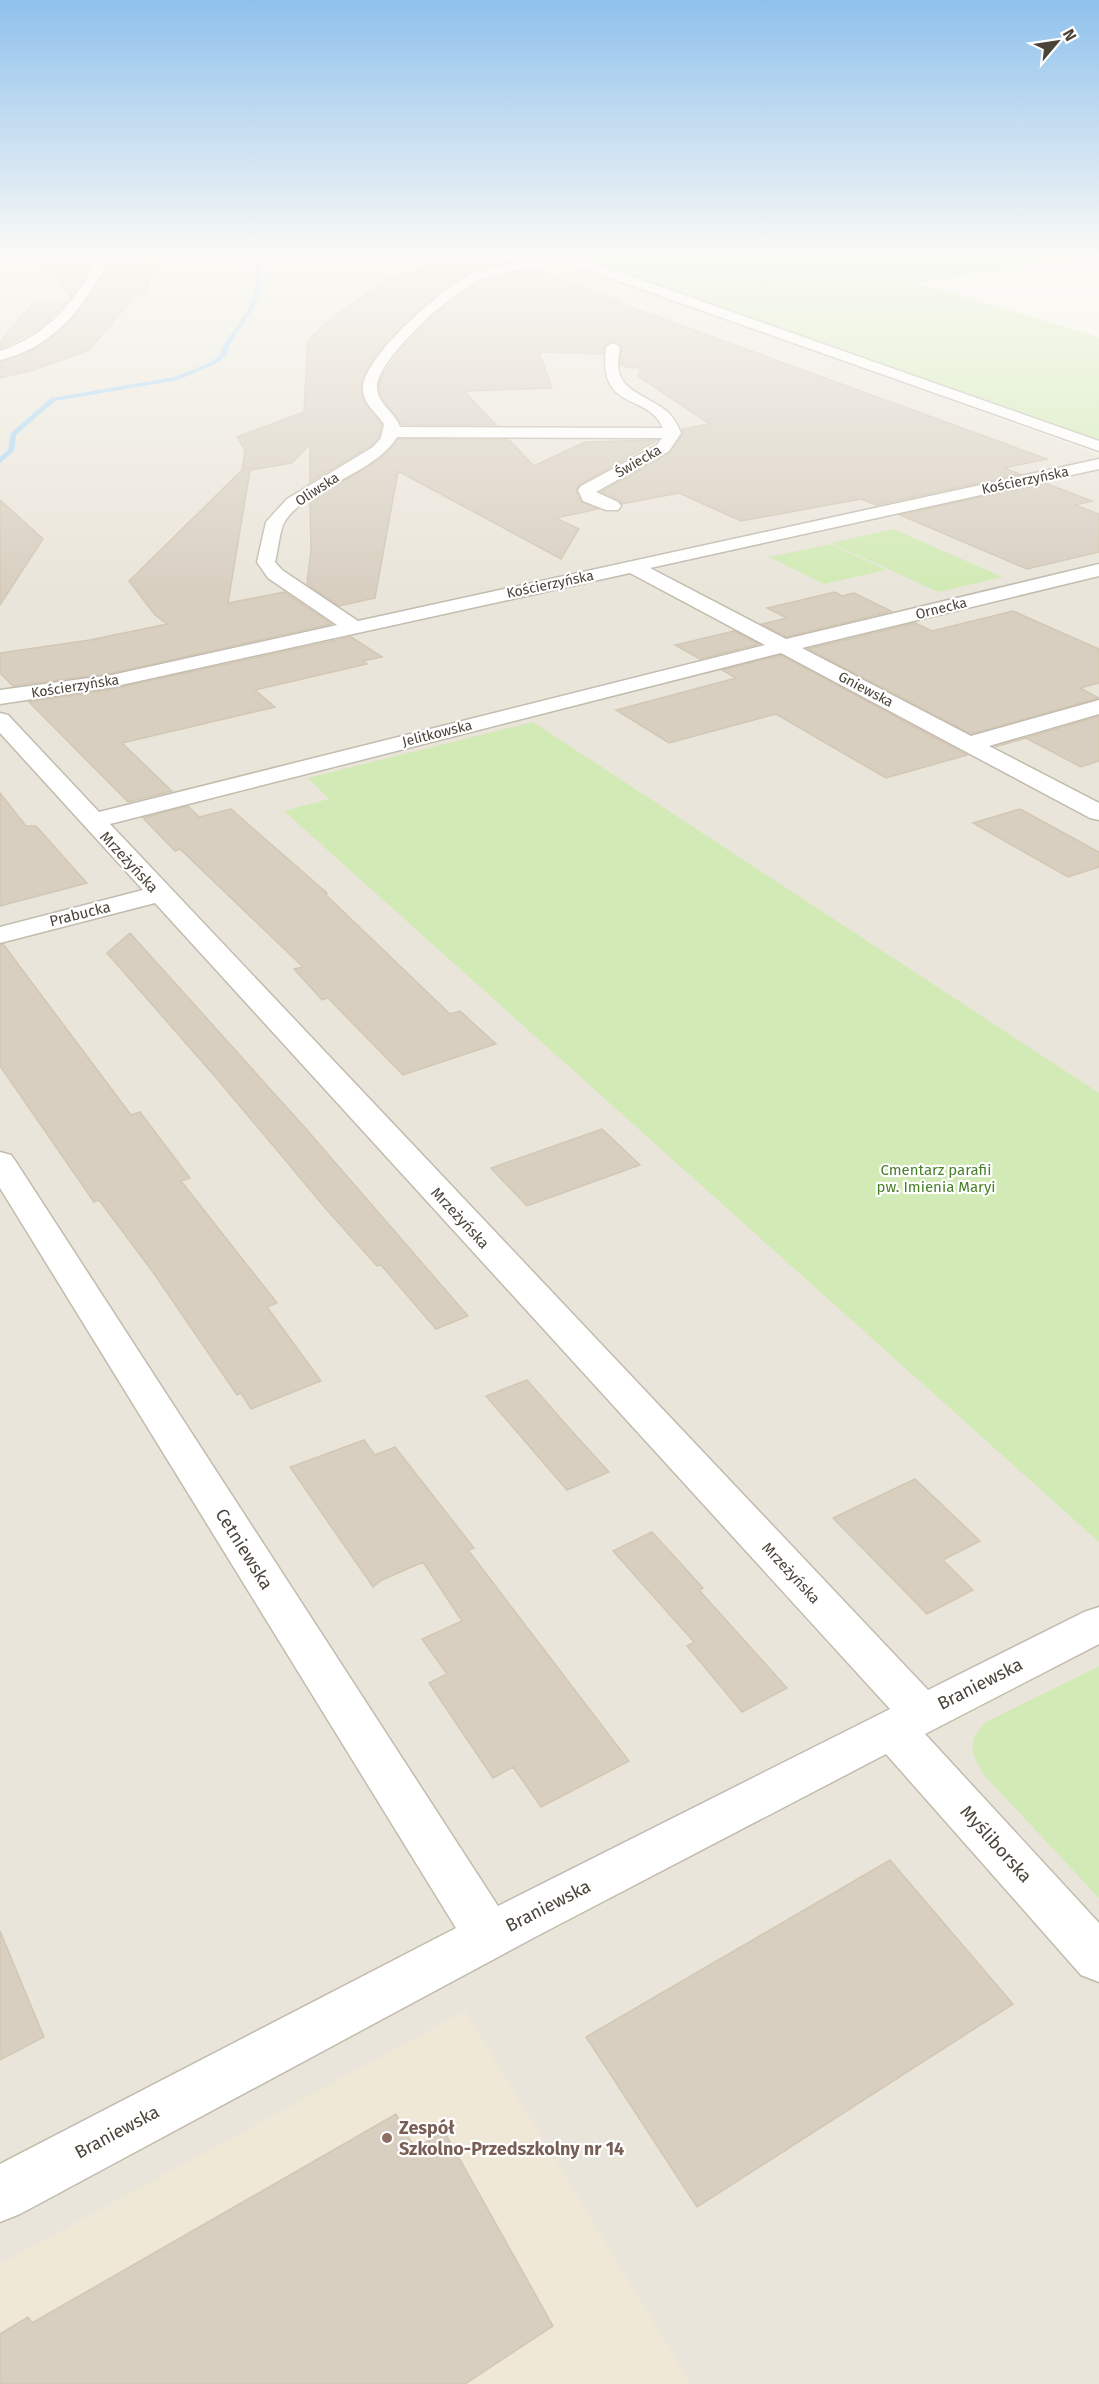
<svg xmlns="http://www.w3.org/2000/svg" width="1099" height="2384" viewBox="0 0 1099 2384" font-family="'Fira Sans',sans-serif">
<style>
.residential{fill:#eae5da}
.education{fill:#efe8d6}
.green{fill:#d2eab5}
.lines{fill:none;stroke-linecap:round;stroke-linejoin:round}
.stream{fill:#a9d4f2;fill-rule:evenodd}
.building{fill:#d8cfc1;stroke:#d3c7b4;stroke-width:1.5}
.minor-casing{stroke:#c2bbae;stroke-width:3}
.minor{fill:#fff;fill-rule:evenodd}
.education-dot{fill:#8d6e63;stroke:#fff;stroke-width:2}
.labels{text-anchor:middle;stroke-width:4.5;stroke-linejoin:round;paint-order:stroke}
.far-street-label{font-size:14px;fill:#4b4439;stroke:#fff}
.street-label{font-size:15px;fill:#4b4439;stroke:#fff}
.park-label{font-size:15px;fill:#4a7f2a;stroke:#fff}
.near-street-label{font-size:18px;fill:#4b4439;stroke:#fff}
.near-education-label{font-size:18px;font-weight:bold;fill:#785e54;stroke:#fff;text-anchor:start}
</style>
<rect width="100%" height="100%" fill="#f6f3ec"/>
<path class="residential" d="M 0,257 L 551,257 L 1099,454 L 1099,2384 L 0,2384 Z"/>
<path class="education" d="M 465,2011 L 691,2384 L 0,2384 L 0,2264 Z"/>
<path class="green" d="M 570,257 L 1082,257 L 916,283 L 1099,337 L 1099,440 Z
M 893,529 L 1003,577 L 938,592 L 831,543 Z
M 831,544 L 886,570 L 824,584 L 769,557 Z
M 533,722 L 1099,1093 L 1099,1542 L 284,811 L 329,799 L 308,778 Z
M 1099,1666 L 1099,1898 L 983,1774 C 971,1752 966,1741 986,1722 Z"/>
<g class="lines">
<path class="stream" d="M 252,257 L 257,257 L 260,269 L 260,297 L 229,346 L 226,356 L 215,364 L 178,380 L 55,401 L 16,435 L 14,451 L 0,463 L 0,457 L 8,450 L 11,433 L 51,398 L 175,377 L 211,362 L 221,354 L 223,346 C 243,316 264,296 252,257 Z"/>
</g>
<path class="building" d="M 158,257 L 145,295 L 136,295 L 89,350 L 34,370 L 0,378 L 0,362 L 35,349 L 50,339 L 75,316 L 106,270 L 101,259 Z
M 467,257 L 497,257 L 510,262 L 482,268 L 458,279 L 405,323 L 374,358 L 364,375 L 361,389 L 366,405 L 382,424 L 379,437 L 372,445 L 310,482 L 310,444 L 292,463 L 250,470 L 228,603 L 284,592 L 331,624 L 112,673 L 13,686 L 0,673 L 0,653 L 90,640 L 167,624 L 155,615 L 129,581 L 242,470 L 245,450 L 237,437 L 304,412 L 308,340 L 328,321 L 389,278 Z
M 84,260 L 89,269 L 71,297 L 41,263 Z
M 535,270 L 621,301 L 617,302 L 1047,459 L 1004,468 L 1020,474 L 876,505 L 861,499 L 741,521 L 679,493 L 622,504 L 619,500 L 601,492 L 670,453 L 683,434 L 682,429 L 709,424 L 638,376 L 641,368 L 625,367 L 620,364 L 622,346 L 614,341 L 605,345 L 604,354 L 539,352 L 552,388 L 464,391 L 496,425 L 402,425 L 382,398 L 379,388 L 382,376 L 405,344 L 439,311 L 472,287 L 494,277 Z
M 34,302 L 67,302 L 41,327 L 0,349 L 0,342 Z
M 398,439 L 509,440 L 534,466 L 585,442 L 658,440 L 579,485 L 576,491 L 581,502 L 598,509 L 556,518 L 579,529 L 561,559 L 398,471 L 375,598 L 339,606 L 307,584 L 311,550 L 310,501 L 374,463 L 388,452 Z
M 1045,483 L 1092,501 L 1075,505 L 1099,514 L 1099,552 L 1027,569 L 900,515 Z
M 0,500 L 43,539 L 0,605 Z
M 835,592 L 842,596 L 854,593 L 891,611 L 786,637 L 762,624 L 787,618 L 767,608 Z
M 1013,611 L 1099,649 L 1099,683 L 1080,688 L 1099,698 L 971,734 L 808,649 L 915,623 L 932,631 Z
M 734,631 L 759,644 L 700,659 L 675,645 Z
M 351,637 L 382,657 L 363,661 L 367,664 L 255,690 L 275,707 L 122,743 L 172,791 L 128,802 L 29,702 L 112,689 Z
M 781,655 L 967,755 L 886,778 L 776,714 L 669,743 L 616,710 L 736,678 L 722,670 Z
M 1099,716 L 1099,761 L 1081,767 L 1026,738 L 995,747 Z
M 0,793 L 26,826 L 36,826 L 87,883 L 0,906 Z
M 188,806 L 199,817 L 231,809 L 327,893 L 325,894 L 450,1014 L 460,1011 L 496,1044 L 403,1075 L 328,998 L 322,1000 L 294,969 L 303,967 L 180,849 L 175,851 L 143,818 Z
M 1020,809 L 1099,852 L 1099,867 L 1068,877 L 973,823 Z
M 130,933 L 307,1130 L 468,1316 L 436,1329 L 381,1265 L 377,1266 L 327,1210 L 218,1080 L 107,953 Z
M 3,944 L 131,1115 L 140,1112 L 190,1178 L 181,1181 L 277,1303 L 267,1307 L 321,1381 L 251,1409 L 241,1393 L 237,1395 L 155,1275 L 99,1200 L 94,1202 L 0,1066 L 0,945 Z
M 602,1129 L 640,1165 L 527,1206 L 491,1168 Z
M 527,1380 L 569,1428 L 609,1472 L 567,1490 L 486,1396 Z
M 364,1440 L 375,1455 L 395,1447 L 474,1548 L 468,1550 L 629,1761 L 541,1807 L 513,1767 L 493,1778 L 429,1683 L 447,1674 L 422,1639 L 462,1621 L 423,1562 L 382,1580 L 373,1587 L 290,1467 Z
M 915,1479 L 980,1541 L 943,1560 L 973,1590 L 927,1614 L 833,1518 Z
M 652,1532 L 703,1588 L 699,1590 L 787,1688 L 742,1712 L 687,1646 L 694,1642 L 613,1551 Z
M 890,1860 L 1013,2004 L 697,2207 L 586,2037 Z
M 0,1931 L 44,2037 L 0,2060 Z
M 396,2114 L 415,2149 L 444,2131 L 553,2326 L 465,2384 L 0,2384 L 0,2334 L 28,2317 L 32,2323 Z"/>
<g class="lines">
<defs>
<path id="minor" d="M 85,257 L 97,257 L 104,269 C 80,313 50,348 0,360 L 0,351 C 43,337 70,308 92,269 Z
M 557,257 L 576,257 L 1099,441 L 1099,451 L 573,265 C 544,268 511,268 483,278 C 455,289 377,358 377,388 C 378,405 396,413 400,427 L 663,428 C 647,391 598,414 606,347 L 613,343 L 620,347 C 619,353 618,360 618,366 C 620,392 648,396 665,410 C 673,416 677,424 681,433 L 669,451 L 596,492 L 618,502 L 621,506 L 618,510 L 606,510 L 583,501 L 578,490 L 581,486 L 657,445 L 662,438 L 397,437 C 377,473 297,492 283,525 C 279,536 278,550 275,562 L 282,570 L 358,621 L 1099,459 L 1099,469 L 650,568 L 786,639 L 1099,564 L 1099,576 L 802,648 L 971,736 L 1099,700 L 1099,714 L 989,746 L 1099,803 L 1099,820 L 1090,818 L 781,653 L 110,824 L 928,1690 L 1084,1612 L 1099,1607 L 1099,1644 L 925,1734 L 1099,1923 L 1099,1982 L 1081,1975 L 886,1754 L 537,1936 L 20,2214 L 0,2222 L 0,2164 L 456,1928 L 0,1188 L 0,1152 L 11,1155 L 16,1162 L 498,1906 L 890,1709 L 155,903 L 0,943 L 0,927 L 143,890 L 0,733 L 0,713 L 8,715 L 99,812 L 765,645 L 630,573 L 112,687 L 0,704 L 0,690 L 112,675 L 337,625 L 268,578 L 257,562 L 266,522 L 287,499 L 373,447 L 381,438 L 384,424 C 377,413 363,404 363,389 C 362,358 444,286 472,274 C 499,263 530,262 559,259 Z"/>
</defs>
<use href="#minor" class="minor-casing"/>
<use href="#minor" class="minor"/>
</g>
<linearGradient id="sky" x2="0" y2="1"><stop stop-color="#8fc1ec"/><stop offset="0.43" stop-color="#fbfaf6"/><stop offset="1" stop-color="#fbfaf6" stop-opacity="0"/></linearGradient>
<rect width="1099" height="591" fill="url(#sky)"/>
<circle class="education-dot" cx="387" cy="2138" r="6"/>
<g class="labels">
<g class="far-street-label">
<text transform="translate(638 461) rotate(-30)" y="5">Świecka</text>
<text transform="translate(1025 480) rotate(-12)" y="5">Kościerzyńska</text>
<text transform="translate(317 489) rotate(-33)" y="5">Oliwska</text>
<text transform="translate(550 584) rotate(-12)" y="5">Kościerzyńska</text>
<text transform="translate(941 608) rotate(-14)" y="5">Ornecka</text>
<text transform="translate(75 686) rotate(-9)" y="5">Kościerzyńska</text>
<text transform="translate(866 689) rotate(28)" y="5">Gniewska</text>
<text transform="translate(437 733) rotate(-14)" y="5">Jelitkowska</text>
</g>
<g class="street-label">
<text transform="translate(129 862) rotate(47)" y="5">Mrzeżyńska</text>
<text transform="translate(80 914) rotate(-14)" y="5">Prabucka</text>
<text transform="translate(460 1218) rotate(47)" y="5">Mrzeżyńska</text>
<text transform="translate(791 1573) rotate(47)" y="5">Mrzeżyńska</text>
</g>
<g class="park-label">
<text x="936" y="1175">Cmentarz parafii<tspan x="936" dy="17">pw. Imienia Maryi</tspan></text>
</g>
<g class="near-street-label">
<text transform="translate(244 1549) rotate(58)" y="6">Cetniewska</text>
<text transform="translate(980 1684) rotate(-27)" y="6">Braniewska</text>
<text transform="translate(996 1844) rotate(48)" y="6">Myśliborska</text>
<text transform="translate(548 1906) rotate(-27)" y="6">Braniewska</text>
<text transform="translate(117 2132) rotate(-28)" y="6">Braniewska</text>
</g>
<g class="near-education-label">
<text x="399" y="2134">Zespół<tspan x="399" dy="21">Szkolno-Przedszkolny nr 14</tspan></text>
</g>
</g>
<g transform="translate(1057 42) rotate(61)" stroke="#ffffff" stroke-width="4.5" paint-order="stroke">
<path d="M0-4.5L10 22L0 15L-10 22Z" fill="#4b4439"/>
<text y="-9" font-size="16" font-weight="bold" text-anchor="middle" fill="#4b4439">N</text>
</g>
</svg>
